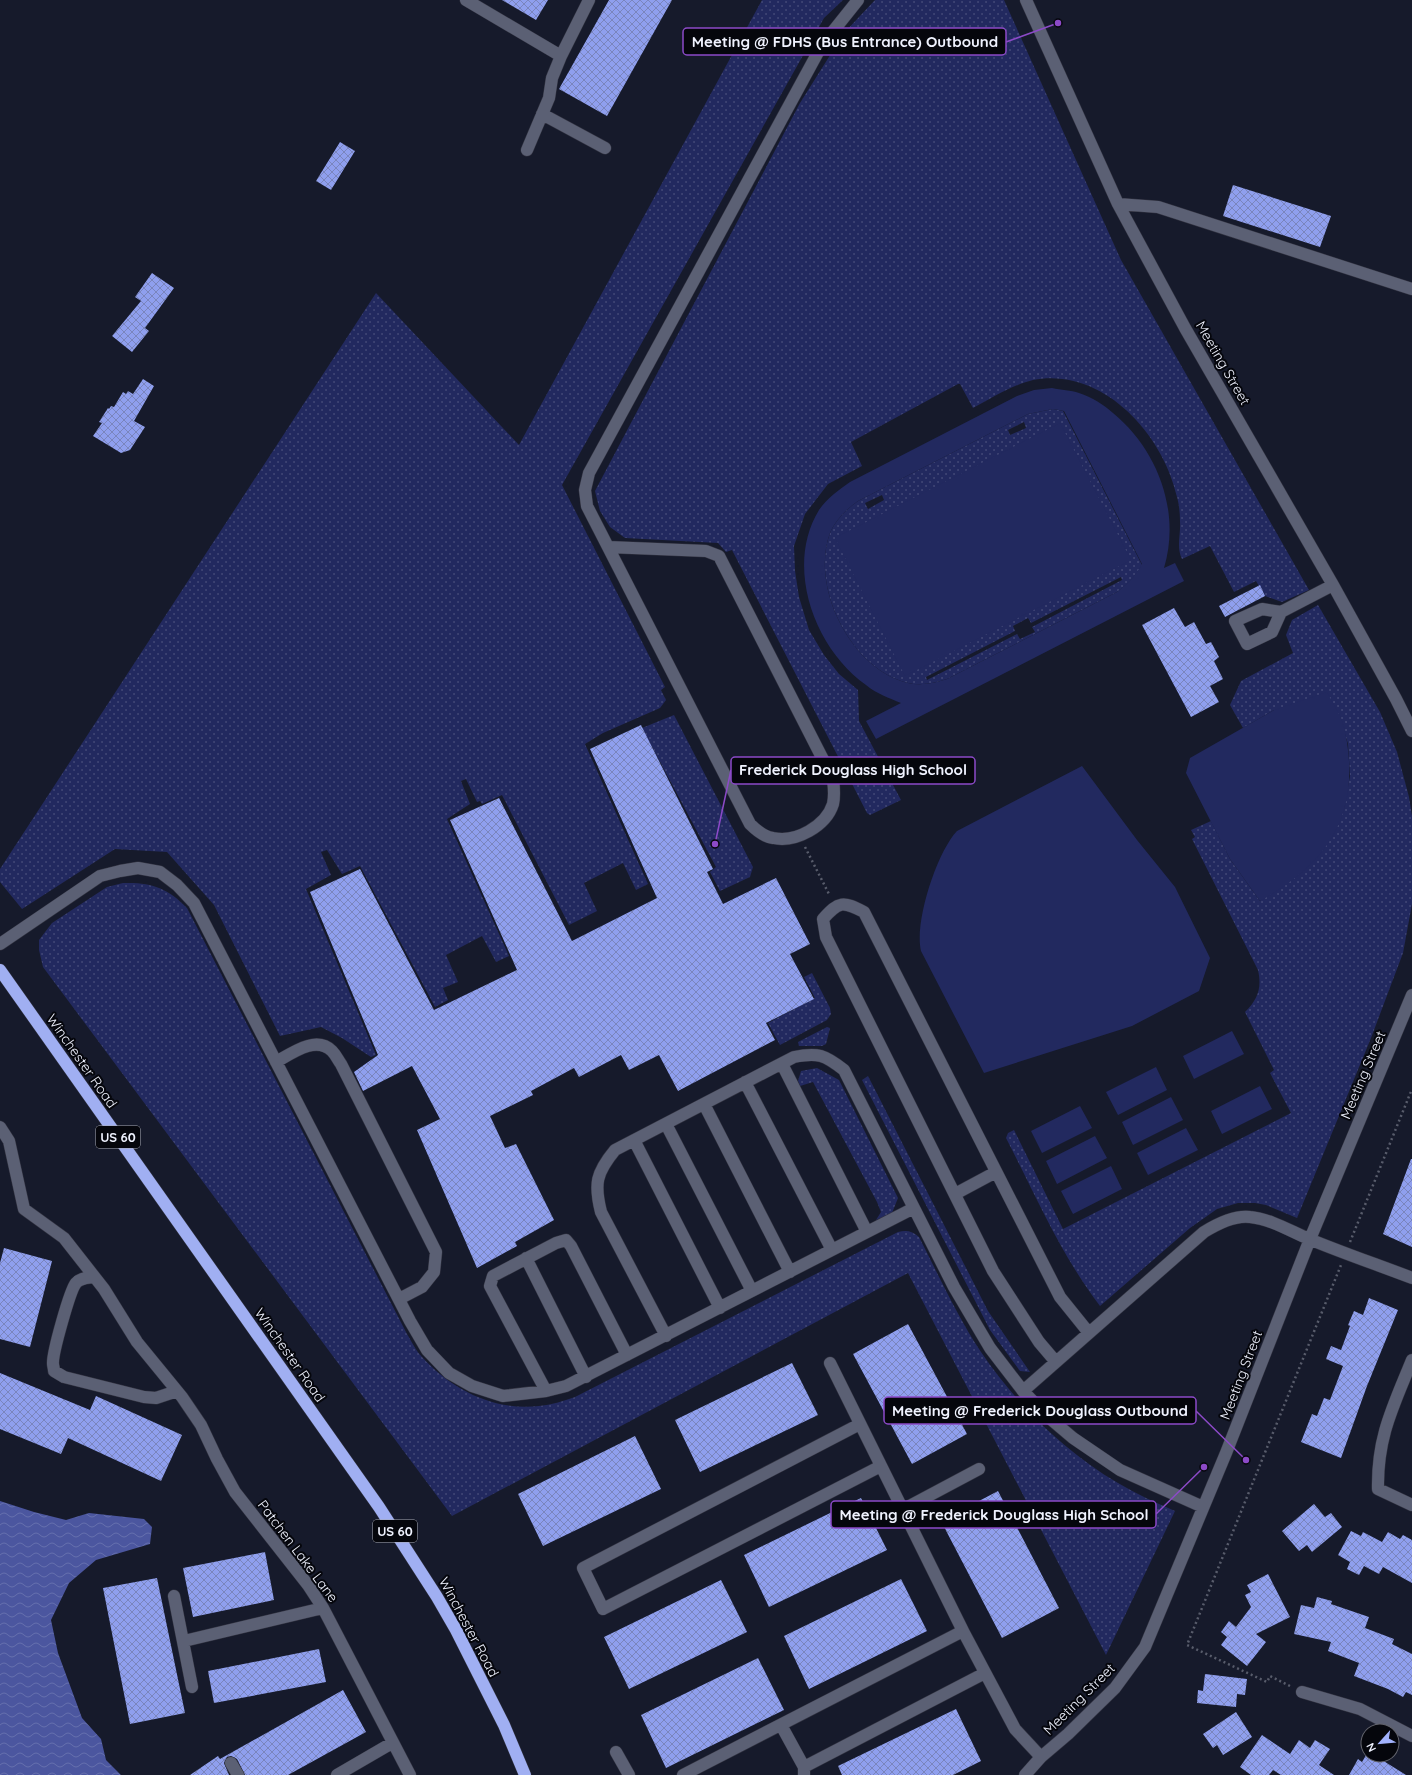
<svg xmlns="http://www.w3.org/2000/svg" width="1412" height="1775" viewBox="0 0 1412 1775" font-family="Quicksand,sans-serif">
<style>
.grass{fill:url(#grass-dots);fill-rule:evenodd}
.green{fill:#22295f;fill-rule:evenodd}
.water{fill:url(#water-waves)}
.building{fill:url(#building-cross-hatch)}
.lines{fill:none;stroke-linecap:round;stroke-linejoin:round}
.minor-casing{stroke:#333442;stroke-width:13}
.highway-casing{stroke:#333442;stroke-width:13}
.path{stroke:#585c6b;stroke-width:2.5;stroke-dasharray:2 3;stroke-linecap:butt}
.minor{stroke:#5b6074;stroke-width:12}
.highway{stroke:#a0aff2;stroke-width:12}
.labels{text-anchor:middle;stroke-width:4;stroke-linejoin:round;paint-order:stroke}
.shield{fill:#05060c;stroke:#a9abb5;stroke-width:1}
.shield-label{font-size:13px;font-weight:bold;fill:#eff2fe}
.street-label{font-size:14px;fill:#eff2fe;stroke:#05060c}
.leader{fill:none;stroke:#8c4ac8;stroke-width:1.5}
.callout-dot{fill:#8c4ac8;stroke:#05060c;stroke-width:1.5}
.callout{fill:#05060c;stroke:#8c4ac8;stroke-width:1.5}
.callout-label{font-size:15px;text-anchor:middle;font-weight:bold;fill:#eff2fe}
</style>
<defs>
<pattern id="grass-dots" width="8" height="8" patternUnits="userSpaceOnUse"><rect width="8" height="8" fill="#22295f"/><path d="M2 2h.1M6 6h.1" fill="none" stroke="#424877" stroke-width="1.8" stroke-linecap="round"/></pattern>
<pattern id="water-waves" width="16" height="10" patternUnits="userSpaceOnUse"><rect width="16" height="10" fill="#4b569f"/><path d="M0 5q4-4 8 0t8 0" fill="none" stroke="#656fad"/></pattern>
<pattern id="building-cross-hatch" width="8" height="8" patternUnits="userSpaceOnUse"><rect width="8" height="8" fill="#8f9fee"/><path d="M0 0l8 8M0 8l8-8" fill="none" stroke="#7a85bd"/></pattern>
</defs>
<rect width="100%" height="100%" fill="#161a2b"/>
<path class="grass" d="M 762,0 L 843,0 L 824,18 L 562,485 L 665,687 L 661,690 L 666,700 L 660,708 L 603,733 L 585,744 L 648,884 L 636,890 L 623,863 L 584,883 L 597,911 L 569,925 L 502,795 L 482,804 L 480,801 L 477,802 L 466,779 L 461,781 L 470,804 L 447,819 L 509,956 L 496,962 L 482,936 L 446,955 L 458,982 L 443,988 L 448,1000 L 435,1007 L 360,866 L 342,874 L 327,850 L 321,852 L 331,875 L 306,889 L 376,1055 L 371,1057 L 342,1038 L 321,1027 L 280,1036 L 214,905 L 167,852 L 115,849 L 22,909 L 0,882 L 0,869 L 376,293 L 519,445 Z
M 875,0 L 1004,0 L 1121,260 L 1309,590 L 1282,602 L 1265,596 L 1256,581 L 1234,592 L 1210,546 L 1182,559 C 1176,547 1181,534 1180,521 C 1180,513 1179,504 1177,497 C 1163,434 1103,367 1033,380 C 1012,385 992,398 973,408 L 960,384 L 958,384 L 851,442 L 862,466 L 828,484 L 805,514 L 794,546 L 795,571 L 799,597 L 809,630 L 824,655 L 839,674 L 858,690 L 859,721 L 901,800 L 870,815 L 867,813 L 732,550 L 726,552 L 718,543 L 625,538 L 610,527 L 600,511 L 595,491 L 800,103 L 844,33 Z
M 1053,409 L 1063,411 L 1142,565 C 1136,576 1128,584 1117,592 L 947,679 C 935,683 921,686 908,683 C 851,669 810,587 830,533 C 836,519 847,509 858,501 L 1028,414 ZM 1024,422 L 1026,428 L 1010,435 L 1008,430 ZM 882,495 L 884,500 L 868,509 L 865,503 ZM 1121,577 L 1122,580 L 1032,627 L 1035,632 L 1020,639 L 1017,634 L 927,680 L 926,677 L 1015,631 L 1013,626 L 1028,618 L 1031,623 Z
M 1318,605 L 1380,712 L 1397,752 L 1409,797 L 1412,816 L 1412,904 L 1403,953 L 1371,1038 L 1297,1218 L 1266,1205 L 1255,1203 L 1238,1203 L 1217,1209 L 1190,1228 L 1100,1306 C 1061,1255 1035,1194 1006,1138 L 1008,1133 L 1014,1130 L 1063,1229 L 1291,1113 L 1270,1073 L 1274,1070 L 1245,1012 C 1258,999 1262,988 1258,970 L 1192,839 L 1195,837 L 1191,830 L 1211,821 L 1230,859 L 1260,901 L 1344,808 L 1350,776 L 1348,744 L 1340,717 L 1274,710 L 1243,728 L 1230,705 L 1241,681 L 1293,653 L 1286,635 L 1292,620 Z
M 674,715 L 753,867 L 750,877 L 720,891 L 710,872 L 716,867 L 642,728 Z
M 123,883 C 151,882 168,888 187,908 L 407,1334 C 412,1342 416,1351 422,1357 C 452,1390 494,1411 539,1406 C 551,1405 563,1401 575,1397 L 898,1232 C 907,1230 912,1231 919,1237 C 939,1276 957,1316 981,1352 C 1016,1404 1064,1451 1118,1483 C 1137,1494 1156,1503 1175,1511 L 1106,1655 L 908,1273 L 452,1516 L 43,967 L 39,950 L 39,940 L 52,923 L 107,887 Z
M 812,973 L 830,1008 L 831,1014 L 827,1020 L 780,1045 L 768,1023 L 815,998 L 804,977 Z
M 827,1027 L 830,1028 L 826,1044 L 822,1046 L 799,1046 L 798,1042 Z
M 817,1068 L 839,1080 L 898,1198 L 892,1213 L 876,1220 L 881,1212 L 877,1202 L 813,1082 L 800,1086 L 798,1081 L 801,1071 Z
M 868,1076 L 988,1311 L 1030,1372 L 1020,1371 L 990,1330 L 862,1080 Z"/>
<path class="green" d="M 1052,388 C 1061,390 1071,390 1079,393 C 1092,397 1104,405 1113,413 C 1158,450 1181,512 1164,568 L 1175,563 L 1184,581 L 876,739 L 866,721 L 901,703 C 889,698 877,694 866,685 C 815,649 784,567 819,510 C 827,498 839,490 850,482 L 1017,396 L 1034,390 ZM 1053,409 L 1064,411 L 1142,564 C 1136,576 1127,584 1117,592 L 947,679 C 935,683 921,686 908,683 C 851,669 810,587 830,533 C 836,519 847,509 858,501 L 1028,414 Z
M 1060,423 L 1131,560 L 905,676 L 835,538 Z
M 1327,692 C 1331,700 1336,708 1340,716 C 1346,730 1348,746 1349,761 C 1353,829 1317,869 1260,901 L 1230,859 L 1186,773 L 1190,758 L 1274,710 Z
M 1082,766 L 1137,840 L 1175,887 L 1210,958 L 1199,991 L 1132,1026 L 984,1073 L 921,951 C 914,922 937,852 957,831 Z
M 1232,1031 L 1244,1054 L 1194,1079 L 1183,1056 Z
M 1156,1067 L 1167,1090 L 1118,1115 L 1106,1092 Z
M 1260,1086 L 1272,1109 L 1222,1134 L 1211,1111 Z
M 1171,1097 L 1183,1120 L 1133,1145 L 1122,1122 Z
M 1080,1106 L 1092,1128 L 1042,1153 L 1031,1131 Z
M 1186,1128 L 1198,1150 L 1148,1175 L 1137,1153 Z
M 1095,1136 L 1107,1158 L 1057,1184 L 1046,1161 Z
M 1111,1166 L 1122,1189 L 1073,1214 L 1061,1191 Z"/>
<path class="water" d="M 0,1501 L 34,1512 L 66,1520 L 89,1513 L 144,1519 L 152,1527 L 150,1544 L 96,1560 L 69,1583 L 51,1620 L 58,1653 L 82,1718 L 101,1739 L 106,1760 L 121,1775 L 0,1775 Z"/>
<path class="building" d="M 502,0 L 548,0 L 536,20 Z
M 609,0 L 672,0 L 607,116 L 559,89 Z
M 340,142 L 355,151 L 331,190 L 316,181 Z
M 1233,185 L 1331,216 L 1320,247 L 1223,216 Z
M 152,273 L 174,288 L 145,328 L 149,331 L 132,352 L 112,336 L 141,301 L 135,297 Z
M 143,379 L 154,386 L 134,421 L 145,427 L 130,450 L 121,453 L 93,436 L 102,423 L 99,422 L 108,408 L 109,409 L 111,406 L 114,407 L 123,392 L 126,394 L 128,391 L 133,394 Z
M 1260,585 L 1265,596 L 1225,617 L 1219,606 Z
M 1174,608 L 1185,627 L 1194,622 L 1206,644 L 1211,642 L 1219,657 L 1214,661 L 1223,679 L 1210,686 L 1219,702 L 1191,717 L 1142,625 Z
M 641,725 L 713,869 L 707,872 L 723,904 L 776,878 L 810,944 L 790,954 L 814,999 L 766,1023 L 775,1040 L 678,1091 L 659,1055 L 629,1070 L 621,1055 L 579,1077 L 574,1068 L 531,1091 L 533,1095 L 490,1116 L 505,1148 L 516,1144 L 554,1220 L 515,1242 L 517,1246 L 477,1268 L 417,1130 L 440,1119 L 412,1066 L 363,1091 L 354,1072 L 378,1055 L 310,892 L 360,869 L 434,1010 L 517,970 L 450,820 L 499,798 L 572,941 L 657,898 L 590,749 Z
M 1411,1159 L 1412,1159 L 1412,1247 L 1383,1234 Z
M 4,1248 L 52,1261 L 30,1347 L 0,1339 L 0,1263 Z
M 1369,1298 L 1398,1310 L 1367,1386 L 1341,1458 L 1301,1442 L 1312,1414 L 1317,1416 L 1324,1398 L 1330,1400 L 1343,1366 L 1326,1359 L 1331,1346 L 1341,1350 L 1350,1326 L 1348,1325 L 1354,1311 L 1363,1315 Z
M 908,1324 L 967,1434 L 912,1464 L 853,1354 Z
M 792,1363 L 818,1415 L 700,1472 L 675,1420 Z
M 0,1373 L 90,1410 L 96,1396 L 182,1435 L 161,1481 L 68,1438 L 61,1454 L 0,1429 Z
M 635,1436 L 661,1489 L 543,1546 L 518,1494 Z
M 998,1491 L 1059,1608 L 1002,1638 L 941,1521 Z
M 861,1498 L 887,1550 L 769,1607 L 744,1555 Z
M 1314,1504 L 1325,1517 L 1331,1513 L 1342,1527 L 1312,1552 L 1307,1545 L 1299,1551 L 1282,1531 Z
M 1351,1531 L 1361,1536 L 1363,1532 L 1382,1542 L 1388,1532 L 1400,1539 L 1403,1535 L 1412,1540 L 1412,1583 L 1383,1567 L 1379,1574 L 1364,1566 L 1359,1575 L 1347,1569 L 1350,1562 L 1338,1555 Z
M 265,1552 L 274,1600 L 193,1617 L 183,1568 Z
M 1268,1574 L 1290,1617 L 1256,1634 L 1266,1642 L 1247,1666 L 1221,1645 L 1227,1637 L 1221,1632 L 1229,1621 L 1236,1627 L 1251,1607 L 1245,1595 L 1251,1592 L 1247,1585 Z
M 157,1578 L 185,1713 L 130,1724 L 103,1588 Z
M 901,1579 L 927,1631 L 809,1689 L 784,1636 Z
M 721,1580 L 747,1632 L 629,1689 L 604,1637 Z
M 1317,1597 L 1332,1601 L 1331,1604 L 1369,1617 L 1365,1628 L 1394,1639 L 1392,1644 L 1412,1654 L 1412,1695 L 1406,1692 L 1403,1697 L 1388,1689 L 1354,1676 L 1359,1663 L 1328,1651 L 1331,1642 L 1294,1634 L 1301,1605 L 1314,1608 Z
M 319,1649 L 326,1682 L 214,1703 L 208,1671 Z
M 758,1658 L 784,1710 L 666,1768 L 641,1715 Z
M 1205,1674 L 1247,1679 L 1245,1695 L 1237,1694 L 1236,1707 L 1197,1703 L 1198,1690 L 1203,1691 Z
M 343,1690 L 366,1732 L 288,1775 L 245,1775 L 237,1759 L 231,1756 L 227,1757 L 224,1763 L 229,1775 L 190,1775 L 218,1756 L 220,1759 Z
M 956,1709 L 981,1761 L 953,1775 L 842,1775 L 838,1766 Z
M 1236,1712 L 1252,1737 L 1223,1755 L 1217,1745 L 1213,1748 L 1203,1734 Z
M 1262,1735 L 1290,1754 L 1299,1740 L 1310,1748 L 1315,1740 L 1330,1749 L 1319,1765 L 1334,1775 L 1281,1775 L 1273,1770 L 1269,1775 L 1251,1775 L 1240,1767 Z
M 1368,1752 L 1368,1755 L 1374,1755 L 1406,1775 L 1349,1775 L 1358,1759 L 1362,1762 Z"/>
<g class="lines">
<defs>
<path id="minor" d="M 466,0 L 561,56
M 1026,0 L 1118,204 L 1185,328 L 1333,585 L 1396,699 L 1412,731
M 542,114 L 605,148
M 527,150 L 549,98 L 552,78 L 561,56 L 589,0
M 1118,204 L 1158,207 L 1412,289
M 608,547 L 706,551 L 719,556 L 833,779 C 834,788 835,795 833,804 C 826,826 796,843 773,838 C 764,837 756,830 750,824 L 587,506 L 585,490 L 589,473 L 822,45 L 858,0
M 1281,612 L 1262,609 L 1235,621 L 1247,644 L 1272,632 L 1281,612 L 1333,585
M 0,944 L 100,876 L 120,871 L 138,868 L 160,872 L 177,885 L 194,903 L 410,1321 L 427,1350 L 449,1373 L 472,1386 L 503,1396 L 546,1391 L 566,1386 L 914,1208
M 276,1062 C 292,1053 316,1035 332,1051 C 336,1055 338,1060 341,1064 L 436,1252 L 434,1272 L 422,1287 L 399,1299
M 782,1064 L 867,1232
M 745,1082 L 832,1250
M 704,1104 L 790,1272
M 666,1124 L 752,1291
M 0,1127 L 9,1141 L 24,1209 L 64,1238 L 104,1289 L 137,1342 L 182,1397 L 201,1425 L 217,1459 L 235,1492 L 308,1585 L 323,1608 L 410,1775
M 634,1140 L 720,1308
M 955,1194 L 996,1172
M 526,1258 L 586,1377
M 93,1277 C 87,1278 80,1278 76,1283 C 70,1290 52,1354 53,1364 C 53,1366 54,1368 54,1371 L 64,1377 L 144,1397 L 156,1398 L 177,1391
M 666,1336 L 601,1212 C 594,1184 596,1173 615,1150 L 794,1057 C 818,1052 825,1055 844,1070 L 954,1287 L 990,1348 L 1023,1391 L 1047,1416 L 1073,1438 L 1120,1470 L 1203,1507
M 1412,1360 C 1393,1407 1377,1437 1378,1489 L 1412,1505
M 1056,1362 L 1039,1342 L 993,1271 L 826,937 L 823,919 C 839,901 843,901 864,912 L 1060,1297 L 1089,1333
M 546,1391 L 490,1286 L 493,1276 L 556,1243 L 566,1240 L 571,1246 L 627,1355
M 1023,1391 L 1204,1232 C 1217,1224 1234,1215 1250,1217 C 1271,1219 1290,1231 1309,1239 C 1343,1253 1378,1265 1412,1278
M 860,1424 L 583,1568 L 603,1609 L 881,1466
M 902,1510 L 979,1469
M 174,1596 L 192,1687
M 963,1631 L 1015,1729 L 1041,1757
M 184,1641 L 323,1608
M 1302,1692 L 1360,1709 L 1412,1736
M 781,1725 L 804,1767
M 616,1752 L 629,1775
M 231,1763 L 238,1775
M 337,1775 L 392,1743
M 683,1775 L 963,1631 L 830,1363
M 804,1775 L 804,1767 L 985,1673
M 1025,1775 L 1041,1757 L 1068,1734 L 1115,1688 L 1145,1647 L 1226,1453 L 1310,1239 L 1412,995"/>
<path id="highway" d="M 0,970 L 379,1507 L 437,1597 L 456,1630 L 504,1725 L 525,1775"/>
</defs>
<use href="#minor" class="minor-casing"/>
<use href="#highway" class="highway-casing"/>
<path class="path" d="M 805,847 L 830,896
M 1350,1242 L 1412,1089
M 1290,1686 L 1270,1676 L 1267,1682 L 1187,1645 L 1341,1265"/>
<use href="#minor" class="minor"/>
<use href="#highway" class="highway"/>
</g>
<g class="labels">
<g class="shield">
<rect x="96" y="1126" width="44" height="22" rx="3"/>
<rect x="373" y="1520" width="44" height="22" rx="3"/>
</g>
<g class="shield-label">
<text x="118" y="1142">US 60</text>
<text x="395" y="1536">US 60</text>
</g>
<g class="street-label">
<text transform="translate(1223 363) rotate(60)" y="5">Meeting Street</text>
<text transform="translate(82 1061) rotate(55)" y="5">Winchester Road</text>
<text transform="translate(1363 1075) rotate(-67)" y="5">Meeting Street</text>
<text transform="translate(290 1355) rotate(55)" y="5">Winchester Road</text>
<text transform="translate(1241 1375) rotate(-69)" y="5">Meeting Street</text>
<text transform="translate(298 1551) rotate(53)" y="5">Patchen Lake Lane</text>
<text transform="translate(469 1627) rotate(62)" y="5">Winchester Road</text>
<text transform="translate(1079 1699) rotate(-45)" y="5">Meeting Street</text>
</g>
</g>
<path class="leader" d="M1058 23L1006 42M715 844L731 770M1246 1460L1196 1411M1204 1467L1156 1514"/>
<g class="callout-dot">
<circle cx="1058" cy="23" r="4"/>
<circle cx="715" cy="844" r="4"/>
<circle cx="1246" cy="1460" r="4"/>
<circle cx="1204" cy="1467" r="4"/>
</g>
<g class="callout">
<rect x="683" y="28" width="323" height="27" rx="4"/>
<rect x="731" y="757" width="244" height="27" rx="4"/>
<rect x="884" y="1397" width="312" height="27" rx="4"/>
<rect x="831" y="1501" width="325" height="27" rx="4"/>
</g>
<g class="callout-label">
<text x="845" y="47">Meeting @ FDHS (Bus Entrance) Outbound</text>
<text x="853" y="775">Frederick Douglass High School</text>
<text x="1040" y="1416">Meeting @ Frederick Douglass Outbound</text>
<text x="994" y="1520">Meeting @ Frederick Douglass High School</text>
</g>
<g transform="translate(1380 1743) rotate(243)"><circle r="19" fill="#05060c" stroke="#63646d"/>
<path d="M0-3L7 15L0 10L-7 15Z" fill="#a2b2fd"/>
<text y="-6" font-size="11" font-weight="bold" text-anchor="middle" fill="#eff2fe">N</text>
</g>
</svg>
